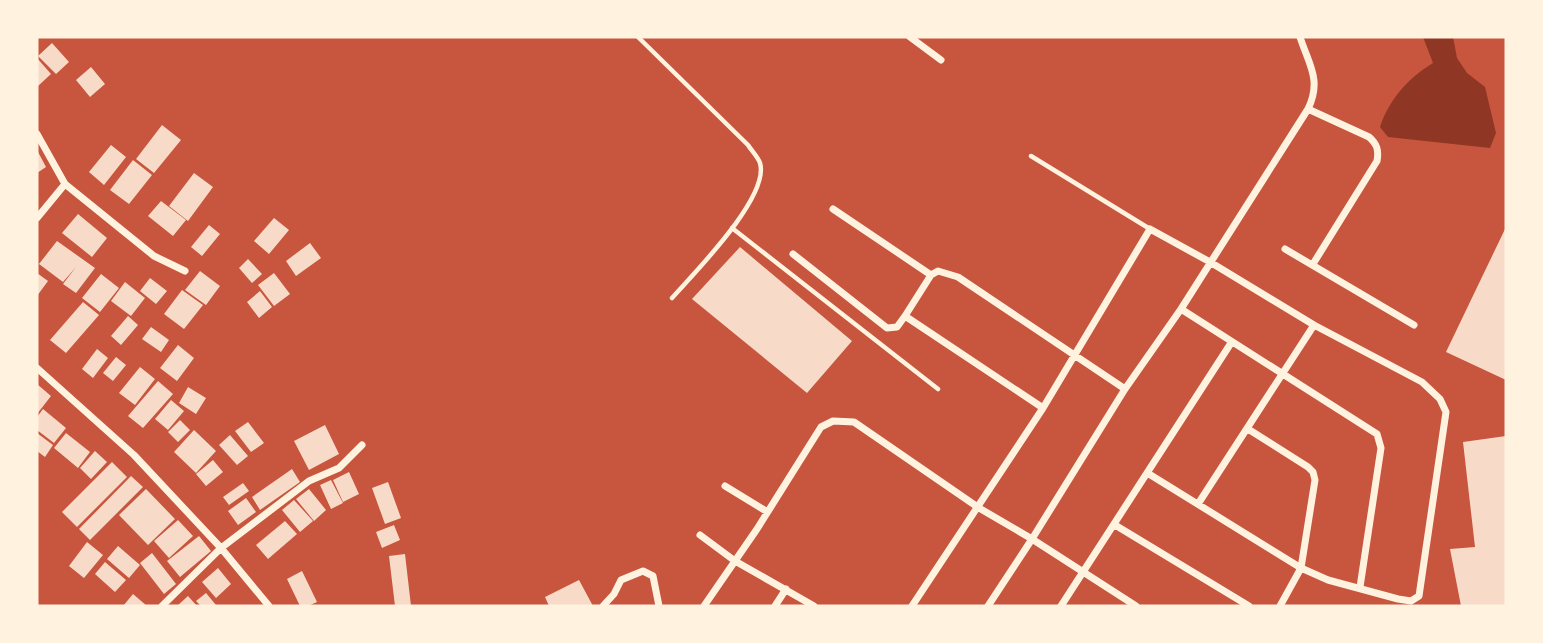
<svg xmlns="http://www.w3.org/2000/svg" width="1543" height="643" viewBox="0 0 1543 643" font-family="Figtree,sans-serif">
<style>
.water{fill:#8f3625}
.building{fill:#f7dbc8}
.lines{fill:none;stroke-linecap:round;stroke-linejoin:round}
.service{stroke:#fff3e0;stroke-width:4.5}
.minor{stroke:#fff3e0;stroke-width:7}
</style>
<rect width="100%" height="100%" fill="#c8553d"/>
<path class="water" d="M 1423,37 L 1453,37 L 1457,58 L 1467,73 L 1485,87 L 1496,133 L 1490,148 L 1388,137 L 1380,127 C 1389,100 1408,78 1433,63 Z"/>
<path class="building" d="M 52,43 L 69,62 L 56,74 L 38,56 Z
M 37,58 L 51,74 L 37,87 Z
M 91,67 L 105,84 L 90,97 L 76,80 Z
M 162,125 L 181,140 L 154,173 L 136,159 Z
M 111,145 L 126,157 L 104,185 L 89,172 Z
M 37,150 L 46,167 L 37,173 Z
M 133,160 L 152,175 L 129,204 L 110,190 Z
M 194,173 L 213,187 L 188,221 L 169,206 Z
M 161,201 L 186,220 L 173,236 L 148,216 Z
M 78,214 L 107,238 L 92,257 L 62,233 Z
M 274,218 L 289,230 L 269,254 L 254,241 Z
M 209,225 L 220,234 L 202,256 L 191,247 Z
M 1506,227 L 1506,380 L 1446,352 Z
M 57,241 L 95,268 L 76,293 L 63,284 L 76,267 L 63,282 L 39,264 Z
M 310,243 L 321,258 L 296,276 L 286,261 Z
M 740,247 L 852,341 L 807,393 L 692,299 Z
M 248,259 L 262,274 L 252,283 L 239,268 Z
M 200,271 L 220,286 L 206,305 L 185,290 Z
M 37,273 L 48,281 L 37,296 Z
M 274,273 L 290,294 L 274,306 L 258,285 Z
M 101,274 L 119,288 L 100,312 L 82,298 Z
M 150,278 L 167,291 L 156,304 L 140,291 Z
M 125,282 L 145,298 L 131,316 L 111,301 Z
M 182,290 L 203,305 L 184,329 L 164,314 Z
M 260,291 L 272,307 L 259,318 L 247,302 Z
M 83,302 L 99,315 L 66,353 L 50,340 Z
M 128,316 L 138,325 L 121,345 L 111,336 Z
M 151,327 L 169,340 L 161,352 L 142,339 Z
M 178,345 L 194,358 L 177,381 L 160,368 Z
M 97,349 L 108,358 L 93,378 L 82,369 Z
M 116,357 L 126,365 L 113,381 L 103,373 Z
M 140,367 L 155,379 L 135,405 L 119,393 Z
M 158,381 L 173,394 L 143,428 L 128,416 Z
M 37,384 L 51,396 L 37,414 Z
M 188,387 L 206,398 L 196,414 L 179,403 Z
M 171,400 L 184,411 L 168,430 L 155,419 Z
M 43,409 L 66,428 L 54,443 L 37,430 L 37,417 Z
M 180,420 L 190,430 L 178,442 L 168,432 Z
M 248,422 L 264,443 L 251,452 L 235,431 Z
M 325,425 L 339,454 L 309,470 L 294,441 Z
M 194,430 L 216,451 L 196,473 L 174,452 Z
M 37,433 L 53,445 L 45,457 L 37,451 Z
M 66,433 L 90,452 L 78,468 L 54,448 Z
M 230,435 L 248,456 L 237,465 L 219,445 Z
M 1506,436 L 1506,606 L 1461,606 L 1450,549 L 1475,547 L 1463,442 Z
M 95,451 L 107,462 L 91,479 L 80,468 Z
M 213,460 L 223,472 L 206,486 L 196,474 Z
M 112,462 L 127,477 L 77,527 L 62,512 Z
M 292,469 L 300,482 L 260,510 L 252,497 Z
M 349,472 L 359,494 L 343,502 L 333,480 Z
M 131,476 L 143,487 L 90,540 L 79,529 Z
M 331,480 L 343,503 L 331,509 L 320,485 Z
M 388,482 L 401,518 L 385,524 L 372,488 Z
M 243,483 L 249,491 L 229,505 L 223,497 Z
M 146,489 L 175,519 L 148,545 L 119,515 Z
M 309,489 L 326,510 L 314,521 L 296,499 Z
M 246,498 L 256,512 L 238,525 L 228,511 Z
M 294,500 L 313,521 L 300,532 L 282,510 Z
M 178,520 L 193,536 L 169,558 L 154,541 Z
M 285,521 L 297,534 L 268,559 L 256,545 Z
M 394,525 L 400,540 L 382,548 L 376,532 Z
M 199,536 L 211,551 L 180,577 L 167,561 Z
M 87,542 L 103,555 L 84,578 L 69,566 Z
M 118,546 L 140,565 L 129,578 L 107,559 Z
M 152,553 L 176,584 L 164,594 L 140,563 Z
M 405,554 L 411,606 L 395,606 L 389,556 Z
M 105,562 L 126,580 L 115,592 L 95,574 Z
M 218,568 L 231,584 L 216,598 L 202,582 Z
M 302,571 L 317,602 L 308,606 L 300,606 L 287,579 Z
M 579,580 L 593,606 L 549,606 L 545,597 Z
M 206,593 L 216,605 L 214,606 L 201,606 L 196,601 Z
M 133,594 L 147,606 L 123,606 Z
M 188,596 L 197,606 L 177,606 Z"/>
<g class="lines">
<path class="service" d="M 638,37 L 748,145 C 751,150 758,157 760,163 C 770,197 694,273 672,298
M 1031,156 L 1150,229
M 732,228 L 938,389"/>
<path class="minor" d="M 910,37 L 941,60
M 1308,109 L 1369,137 C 1377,144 1379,150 1377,161 L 1313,264
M 37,134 L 65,184 L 154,256 L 185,271
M 833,209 L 931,275 L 905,316 L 1043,408
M 37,218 L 65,184
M 1285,249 L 1414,325
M 793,254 L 887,328 L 897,327 L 905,316
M 931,275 L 938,271 L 958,277 L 1125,389
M 1181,309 L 1377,434 L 1381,448 L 1360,587
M 37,368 L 134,455 L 221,548 L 269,606
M 1248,429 L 1308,467 L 1313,472 L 1315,480 L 1301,568 L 1280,606
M 1149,474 L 1301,568 L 1328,580 L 1398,599 L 1411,601 L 1419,596 L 1446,412 L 1440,399 L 1422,382 L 1314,325
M 725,486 L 766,511
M 1115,525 L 1249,606
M 700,535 L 735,561 L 814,606
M 162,606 L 221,548 L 309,481 L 339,468 L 362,445
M 603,606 L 614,594 L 621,580 L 643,571 L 653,576 L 659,606
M 704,606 L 757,529 L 821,427 L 833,421 L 854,422 L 979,508 L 1032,539 L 1136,606
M 775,606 L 786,589
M 912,606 L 1043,408 L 1150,229 L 1210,262 L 1314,325 L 1198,504
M 988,606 L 1032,539 L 1125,389 L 1181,309 L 1308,109 C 1322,80 1309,65 1300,37
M 1061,606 L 1231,343"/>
</g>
<rect width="1543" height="643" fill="none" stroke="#fff3e0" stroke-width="77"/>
</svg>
